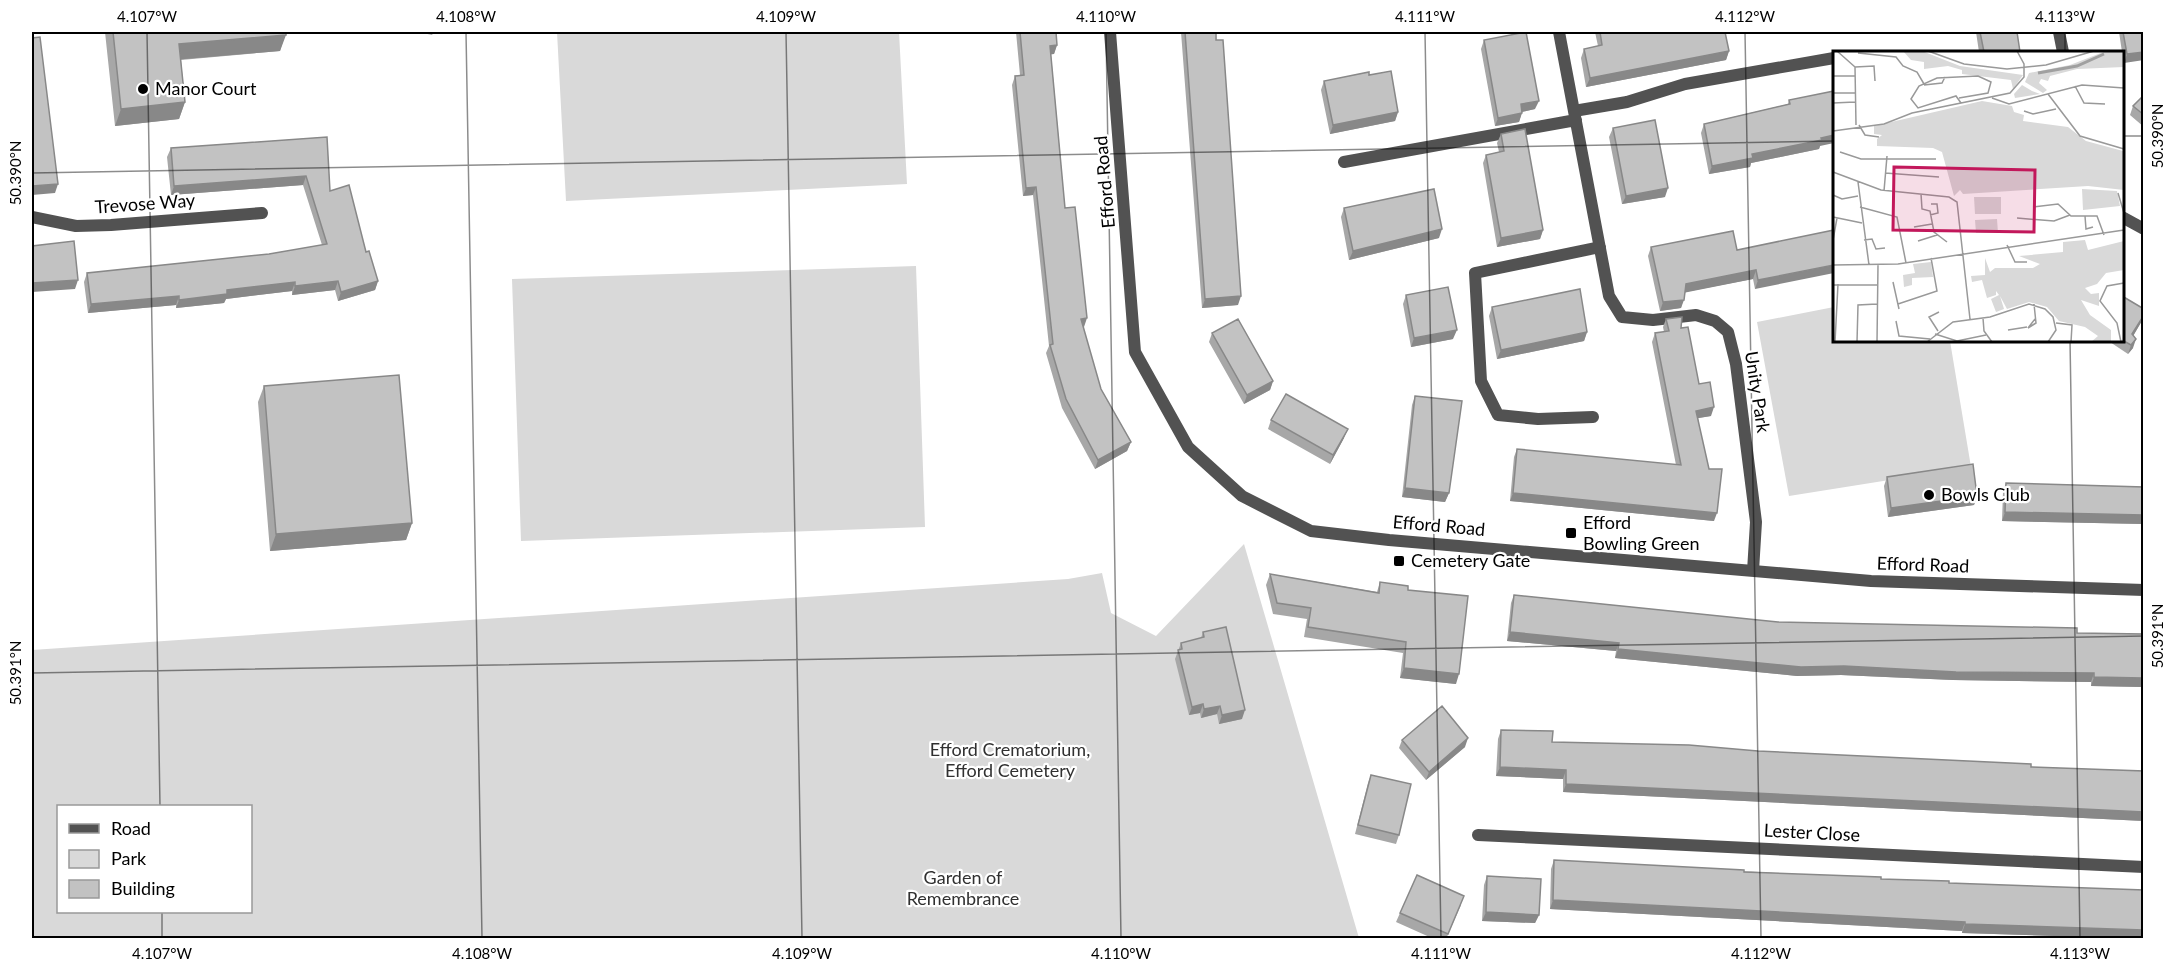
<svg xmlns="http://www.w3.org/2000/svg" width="2175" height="970" viewBox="0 0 2175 970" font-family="Lato,sans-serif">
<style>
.green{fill:#d9d9d9;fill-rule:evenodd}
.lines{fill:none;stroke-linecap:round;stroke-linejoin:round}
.minor{stroke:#525252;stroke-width:12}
.wall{fill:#a7a7a7}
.shaded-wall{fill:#888}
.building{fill:#c2c2c2;stroke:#888;stroke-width:1.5}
.ticks{fill:none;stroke:#000;stroke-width:1.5;stroke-opacity:0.45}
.poi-dot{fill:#000;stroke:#fff;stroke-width:2}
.labels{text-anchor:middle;stroke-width:4.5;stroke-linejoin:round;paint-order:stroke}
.poi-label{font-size:18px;fill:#000;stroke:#fff;text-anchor:start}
.street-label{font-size:18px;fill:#000;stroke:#fff}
.park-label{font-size:18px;fill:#303030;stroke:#fff}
.inset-river{fill:none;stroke:#a0a0a0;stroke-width:3}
.inset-road{fill:none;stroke:#999;stroke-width:1.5}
.view{fill:#c2185b;fill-opacity:0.15;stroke:#c2185b;stroke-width:3}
.inset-edge{fill:none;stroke:#000;stroke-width:3}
.neatline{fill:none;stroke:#000;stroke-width:2}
.ticks-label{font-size:15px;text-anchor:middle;fill:#000}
</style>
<rect width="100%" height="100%" fill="#fff"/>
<path class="green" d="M 557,32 L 899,32 L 907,184 L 566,201 Z
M 916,266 L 925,527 L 521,541 L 512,279 Z
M 1834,307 L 1834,340 L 1950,341 L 1971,467 L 1789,496 L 1757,322 Z
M 1244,544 L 1359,938 L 32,938 L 32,650 L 1068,579 L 1102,573 L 1111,613 L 1156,636 ZM 58,806 L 250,806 L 250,912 L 58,912 Z"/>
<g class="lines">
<path class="minor" d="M 1110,32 L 1135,352 L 1188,447 L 1242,496 L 1311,531 L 1389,540 L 1871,581 L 2144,590
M 1559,32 L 1609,296 L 1622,317 L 1653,320 L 1696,315 L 1715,321 L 1728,332 L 1736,364 L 1756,522 L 1753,571
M 2059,32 L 2063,52
M 1574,111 L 1627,102 L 1685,84 L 1834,58
M 1344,162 L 1576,120
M 32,217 L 76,226 L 111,225 L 262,213
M 2122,217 L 2144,229
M 1593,417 L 1538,419 L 1498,415 L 1481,381 L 1475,273 L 1600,247
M 1478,835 L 2144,867"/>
</g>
<path class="wall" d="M 105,32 L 286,32 L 280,51 L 181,60 L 185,102 L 179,119 L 115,126 Z
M 418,32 L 434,32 L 432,35 Z
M 442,32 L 453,32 L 452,34 Z
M 1016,32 L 1056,32 L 1057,45 L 1054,54 L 1051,54 L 1065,208 L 1083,327 L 1101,389 L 1131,442 L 1127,451 L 1095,469 L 1062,408 L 1046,353 L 1049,346 L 1033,195 L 1023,196 L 1012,85 L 1015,76 L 1020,75 Z
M 1181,32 L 1216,32 L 1238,305 L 1202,308 Z
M 1595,32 L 1725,32 L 1729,51 L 1726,60 L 1586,87 L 1581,58 L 1584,49 L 1598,46 Z
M 1976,32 L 2017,32 L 2020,52 L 1979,52 Z
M 2119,32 L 2144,32 L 2124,63 L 2122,52 Z
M 1484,40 L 1535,109 L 1522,112 L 1519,122 L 1495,126 L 1481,49 Z
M 1369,75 L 1398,112 L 1395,121 L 1330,134 L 1321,90 L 1324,81 Z
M 2144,95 L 2144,127 L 2130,115 L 2133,106 Z
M 1789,100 L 1820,146 L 1819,149 L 1751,163 L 1750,167 L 1709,174 L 1701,133 L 1704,124 L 1788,104 Z
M 1613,128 L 1665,197 L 1622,204 L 1609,137 Z
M 1501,134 L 1543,230 L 1540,239 L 1497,247 L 1483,163 L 1486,155 L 1499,152 L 1497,143 Z
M 327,137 L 330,191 L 366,252 L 378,281 L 375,290 L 338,301 L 335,290 L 292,295 L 292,291 L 226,299 L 224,303 L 176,308 L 176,305 L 88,313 L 84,282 L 87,273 L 269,254 L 322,245 L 303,185 L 171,195 L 167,157 L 171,148 Z
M 1344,208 L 1439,238 L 1349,260 L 1341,217 Z
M 1834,230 L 1755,289 L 1753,279 L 1685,292 L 1681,308 L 1660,311 L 1648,256 L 1651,247 L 1737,250 Z
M 1406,295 L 1453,339 L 1411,347 L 1403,304 Z
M 2122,296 L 2143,319 L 2133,336 L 2133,348 L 2128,354 L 2107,340 L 2122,340 Z
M 1492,307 L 1587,332 L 1584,341 L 1497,359 L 1489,316 Z
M 1666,319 L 1681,328 L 1699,384 L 1711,416 L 1698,418 L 1714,521 L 1510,501 L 1514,457 L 1517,449 L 1676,465 L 1652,342 L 1655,333 L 1664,332 L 1663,327 Z
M 1212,333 L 1273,381 L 1270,390 L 1244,404 L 1209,342 Z
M 264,386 L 412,523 L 406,540 L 270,551 L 258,402 Z
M 1415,396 L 1449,493 L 1445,502 L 1402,497 L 1412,405 Z
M 1271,420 L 1344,438 L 1330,464 L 1268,429 Z
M 1887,477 L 1977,496 L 1974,505 L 1888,517 L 1884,486 Z
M 2006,483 L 2144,487 L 2144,524 L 2002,521 L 2003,492 Z
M 1270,574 L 1377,592 L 1380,582 L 1408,590 L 1456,684 L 1400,678 L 1403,653 L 1304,637 L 1307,619 L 1273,614 L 1266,585 Z
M 1514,595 L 1778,622 L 2077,633 L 2143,687 L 2091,686 L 2091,682 L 1953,680 L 1841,675 L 1797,676 L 1615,658 L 1616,651 L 1507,641 L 1511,603 Z
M 1203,632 L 1242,719 L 1219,724 L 1217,714 L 1201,718 L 1200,713 L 1189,715 L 1175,659 L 1181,643 L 1201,638 Z
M 1501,730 L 1552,742 L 1758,751 L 2031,767 L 2144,771 L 2144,821 L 1563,792 L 1563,779 L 1496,776 L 1498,739 Z
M 1402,740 L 1465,747 L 1426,780 L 1399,748 Z
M 1371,775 L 1399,835 L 1396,844 L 1355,834 L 1368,783 Z
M 1554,860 L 1949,883 L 2144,939 L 1962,933 L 1962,931 L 1550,909 L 1551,869 Z
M 1487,876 L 1539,915 L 1535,923 L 1482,921 L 1484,885 Z
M 1461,905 L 1446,939 L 1434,939 L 1396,922 L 1400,913 Z"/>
<path class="shaded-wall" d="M 286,35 L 280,51 L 173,60 L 179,44 Z
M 1057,45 L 1054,54 L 1047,55 L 1050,46 Z
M 1729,51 L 1726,60 L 1586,87 L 1590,78 Z
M 2144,52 L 2144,60 L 2124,63 L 2127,54 Z
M 1539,101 L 1535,109 L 1517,113 L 1521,104 Z
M 185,102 L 179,119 L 115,126 L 121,109 Z
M 1398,112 L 1395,121 L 1330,134 L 1333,125 Z
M 1522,113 L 1519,122 L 1495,126 L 1498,118 Z
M 1834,135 L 1834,143 L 1820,146 L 1819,149 L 1751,163 L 1750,167 L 1709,174 L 1712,166 L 1752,154 Z
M 306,176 L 303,185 L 171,195 L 174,186 Z
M 58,184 L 55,193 L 32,195 L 32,186 Z
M 1036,187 L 1033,195 L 1023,196 L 1026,188 Z
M 1668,188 L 1665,197 L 1622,204 L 1626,196 Z
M 1442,229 L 1439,238 L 1349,260 L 1353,251 Z
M 1543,230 L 1540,239 L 1497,247 L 1501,238 Z
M 1834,265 L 1834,273 L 1755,289 L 1758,280 Z
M 1756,270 L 1753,279 L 1683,293 L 1686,284 Z
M 78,280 L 75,289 L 32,292 L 32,283 Z
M 338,281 L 335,290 L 292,295 L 295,286 Z
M 378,281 L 375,290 L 338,301 L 341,292 Z
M 295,282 L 292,291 L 226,299 L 224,303 L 176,308 L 179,300 L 227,290 Z
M 179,296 L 176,305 L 88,313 L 91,304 Z
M 1241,296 L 1238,305 L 1202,308 L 1205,299 Z
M 1684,300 L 1681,308 L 1660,311 L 1663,302 Z
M 2144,315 L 2143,319 L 2129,343 L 2132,334 Z
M 1087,318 L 1084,327 L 1077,328 L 1081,319 Z
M 1457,330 L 1453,339 L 1411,347 L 1414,338 Z
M 1587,332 L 1584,341 L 1497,359 L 1501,350 Z
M 2136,339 L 2133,348 L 2128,354 L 2131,345 Z
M 1273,381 L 1270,390 L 1244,404 L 1247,395 Z
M 1714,407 L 1711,416 L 1693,419 L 1696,411 Z
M 1348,429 L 1344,438 L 1330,464 L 1333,455 Z
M 1131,442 L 1127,451 L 1095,469 L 1098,460 Z
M 1405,488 L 1449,493 L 1445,502 L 1402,497 Z
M 1513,493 L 1717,513 L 1714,521 L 1510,501 Z
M 1977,496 L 1974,505 L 1888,517 L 1891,508 Z
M 2005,512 L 2144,515 L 2144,524 L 2002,521 Z
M 412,523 L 406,540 L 270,551 L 276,534 Z
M 1510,632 L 1619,643 L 1616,651 L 1507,641 Z
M 1618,649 L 1844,666 L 2094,673 L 2091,682 L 1953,680 L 1841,675 L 1797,676 L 1615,658 Z
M 1404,668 L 1459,674 L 1456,684 L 1400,678 Z
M 2094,677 L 2144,678 L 2144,684 L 2143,687 L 2091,686 Z
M 1203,704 L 1200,713 L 1189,715 L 1192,707 Z
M 1220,706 L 1217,714 L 1201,718 L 1204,709 Z
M 1245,710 L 1242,719 L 1219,724 L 1222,715 Z
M 1468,738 L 1465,747 L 1426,780 L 1429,772 Z
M 1500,767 L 1566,770 L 1563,779 L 1496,776 Z
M 1566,784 L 2144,812 L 2144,821 L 1563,792 Z
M 1553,900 L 1965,922 L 1962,931 L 1550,909 Z
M 1486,912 L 1539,915 L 1535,923 L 1482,921 Z
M 1965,924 L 2144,930 L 2144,939 L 1962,933 Z"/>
<path class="building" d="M 113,32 L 286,32 L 286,35 L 179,44 L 185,102 L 121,109 Z
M 1020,32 L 1056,32 L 1057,45 L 1050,46 L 1065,208 L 1075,207 L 1087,318 L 1081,319 L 1101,389 L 1131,442 L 1098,460 L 1066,399 L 1050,345 L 1053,344 L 1036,187 L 1026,188 L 1015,76 L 1024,75 Z
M 1185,32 L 1216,32 L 1216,40 L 1223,40 L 1241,296 L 1205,299 Z
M 1526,32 L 1539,101 L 1521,104 L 1522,113 L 1498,118 L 1484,40 Z
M 1600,32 L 1725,32 L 1729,51 L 1590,78 L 1584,49 L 1602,45 Z
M 1980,32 L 2017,32 L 2020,52 L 1984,52 Z
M 2123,32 L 2144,32 L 2144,52 L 2127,54 Z
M 40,37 L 58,184 L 32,186 L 32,38 Z
M 1391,71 L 1398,112 L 1333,125 L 1324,81 L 1369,72 L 1369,75 Z
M 1834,91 L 1834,135 L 1821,138 L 1822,140 L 1752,154 L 1753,158 L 1712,166 L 1704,124 L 1790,104 L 1789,100 Z
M 2144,95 L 2144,115 L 2133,106 Z
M 1655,120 L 1668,188 L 1626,196 L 1613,128 Z
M 1525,129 L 1543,230 L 1501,238 L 1486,155 L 1504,151 L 1501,134 Z
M 327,137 L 330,191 L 349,185 L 366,252 L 369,251 L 378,281 L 341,292 L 338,281 L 295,286 L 295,282 L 227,290 L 227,294 L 179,300 L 179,296 L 91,304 L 87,273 L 269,254 L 327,244 L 306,176 L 174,186 L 171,148 Z
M 1434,189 L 1442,229 L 1353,251 L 1344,208 Z
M 1834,230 L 1834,265 L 1758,280 L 1756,270 L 1686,284 L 1684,300 L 1663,302 L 1651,247 L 1733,231 L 1737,250 Z
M 74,241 L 78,280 L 32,283 L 32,246 Z
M 1448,287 L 1457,330 L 1414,338 L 1406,295 Z
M 1580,289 L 1587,332 L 1501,350 L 1492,307 Z
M 2122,296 L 2144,309 L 2144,315 L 2132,334 L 2136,339 L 2131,345 L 2122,340 Z
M 1682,317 L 1681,328 L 1688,327 L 1699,384 L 1710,382 L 1714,407 L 1696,411 L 1709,469 L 1722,469 L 1717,513 L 1513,493 L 1517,449 L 1681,465 L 1655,333 L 1669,331 L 1666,319 Z
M 1238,319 L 1273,381 L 1247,395 L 1212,333 Z
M 399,375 L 412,523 L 276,534 L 264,386 Z
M 1286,394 L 1348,429 L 1333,455 L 1271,420 Z
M 1415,396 L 1462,401 L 1449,493 L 1405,488 Z
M 1973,464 L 1977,496 L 1891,508 L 1887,477 Z
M 2006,483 L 2144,487 L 2144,515 L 2005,512 Z
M 1270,574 L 1379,593 L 1380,582 L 1408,586 L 1408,590 L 1468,596 L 1459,674 L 1404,668 L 1406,642 L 1308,627 L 1311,608 L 1277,603 Z
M 1514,595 L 1778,622 L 2077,628 L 2077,633 L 2144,634 L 2144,678 L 2094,677 L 2094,673 L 1956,672 L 1844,666 L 1801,667 L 1618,649 L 1619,643 L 1510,632 Z
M 1226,627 L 1245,710 L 1222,715 L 1220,706 L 1204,709 L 1203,704 L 1192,707 L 1178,650 L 1182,649 L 1181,643 L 1204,637 L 1203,632 Z
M 1442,706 L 1468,738 L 1429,772 L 1402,740 Z
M 1501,730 L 1553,731 L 1552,742 L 1689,745 L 1758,751 L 2031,764 L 2031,767 L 2144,771 L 2144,812 L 1566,784 L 1566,770 L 1500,767 Z
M 1371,775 L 1411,784 L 1399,835 L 1358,825 Z
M 1554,860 L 1744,870 L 1744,872 L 1881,877 L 1881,879 L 1949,881 L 1949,883 L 2144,890 L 2144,930 L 1965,924 L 1965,922 L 1553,900 Z
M 1417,875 L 1464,896 L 1448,934 L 1400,913 Z
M 1487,876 L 1541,879 L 1539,915 L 1486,912 Z"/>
<path class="ticks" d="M 147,32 L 160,806M 466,32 L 482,938M 786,32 L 802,938M 1106,32 L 1121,938M 1425,32 L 1441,938M 1745,32 L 1761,938M 2065,32 L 2065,52M 2122,136 L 2144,136M 32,173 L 1834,141M 2070,340 L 2080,938M 32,673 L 2144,636M 162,912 L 162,938"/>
<g class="poi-dot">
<circle cx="143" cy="89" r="6"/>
<circle cx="1929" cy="495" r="6"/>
<rect x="1565" y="527" width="12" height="12" rx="3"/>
<rect x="1393" y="555" width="12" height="12" rx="3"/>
</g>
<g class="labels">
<g class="poi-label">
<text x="155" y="95">Manor Court</text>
<text x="1941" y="501">Bowls Club</text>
<text x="1583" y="529">Efford<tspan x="1583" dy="21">Bowling Green</tspan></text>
<text x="1411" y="567">Cemetery Gate</text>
</g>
<g class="street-label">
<text transform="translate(1105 182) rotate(-95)" y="6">Efford Road</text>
<text transform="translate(145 204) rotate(-4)" y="6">Trevose Way</text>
<text transform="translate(1757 392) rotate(81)" y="6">Unity Park</text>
<text transform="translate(1439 526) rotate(5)" y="6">Efford Road</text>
<text transform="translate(1923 565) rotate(2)" y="6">Efford Road</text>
<text transform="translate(1812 833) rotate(3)" y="6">Lester Close</text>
</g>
<g class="park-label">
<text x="1010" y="756">Efford Crematorium,<tspan x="1010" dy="21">Efford Cemetery</tspan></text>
<text x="963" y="884">Garden of<tspan x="963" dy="21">Remembrance</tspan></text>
</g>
</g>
<g transform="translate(1833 51)">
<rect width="291" height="291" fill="#fff"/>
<path d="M 70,0 L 89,0 L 127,15 L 190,24 L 180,38 L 178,29 L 129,23 L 129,19 L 115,15 L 91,18 L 91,11 L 78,9 ZM 273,0 L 291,0 L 291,16 L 244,18 L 217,25 L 215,30 L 208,28 L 206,32 L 214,39 L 210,42 L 192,31 L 196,22 L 237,14 ZM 189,34 L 199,40 L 207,43 L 182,47 L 181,43 ZM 149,50 L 179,55 L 181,61 L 191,64 L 190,70 L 235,76 L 253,90 L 290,100 L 291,139 L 255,135 L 130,143 L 127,139 L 121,145 L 109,101 L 100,97 L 44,95 L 44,88 L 49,84 L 41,83 L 41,75 ZM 249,138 L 284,140 L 287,155 L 250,159 ZM 141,146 L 168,146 L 168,163 L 142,163 ZM 164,168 L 165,182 L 143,182 L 142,169 ZM 252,189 L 255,199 L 291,190 L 291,219 L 273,222 L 264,233 L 252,237 L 258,243 L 266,242 L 266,255 L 248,249 L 257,264 L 278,279 L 278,291 L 258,291 L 265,285 L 252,276 L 226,270 L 214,256 L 196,251 L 174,258 L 167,245 L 171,258 L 163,261 L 158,248 L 166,244 L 163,240 L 163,244 L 154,247 L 149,229 L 139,231 L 138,225 L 152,224 L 152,207 L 157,221 L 162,217 L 200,217 L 207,213 L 186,205 L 230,201 L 230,191 ZM 98,211 L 100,226 L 79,227 L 79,234 L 71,236 L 70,224 L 82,222 L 80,213 Z" fill="#d9d9d9"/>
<path class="inset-river" d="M 205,22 L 244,15 L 271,3"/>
<path class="inset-road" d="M 4,0 L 22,16M 95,0 L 131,13 L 174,18 L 213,14 L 261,0M 25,2 L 63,6 L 70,15 L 84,21 L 91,33M 22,16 L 23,74M 22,16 L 41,15 L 42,30M 0,25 L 22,25M 91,34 L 109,32 L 112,26M 242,35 L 251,52 L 272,53M 0,42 L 22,42M 215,43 L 247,85 L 291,98M 126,47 L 155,42 L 158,31 L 145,25 L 104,27 L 86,35 L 78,48 L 85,57 L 123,45 L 128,52M 159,47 L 176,53 L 249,34 L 291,37M 0,52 L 22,51M 191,60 L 200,63 L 223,58M 26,74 L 32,84 L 46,86M 0,80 L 51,73 L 79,62 L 177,42 L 191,26 L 191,13 L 184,0M 7,101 L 28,108 L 103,108M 0,121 L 48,139 L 116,146 L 124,151 L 137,268M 52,122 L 106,126M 25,131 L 36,214M 51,140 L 54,105M 285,142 L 291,162M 88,143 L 89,158 L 97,160 L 101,181 L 114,191M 0,144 L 9,148 L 25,145M 27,156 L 64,166 L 73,212M 200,156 L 225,153 L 238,165 L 264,165 L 271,184M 97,164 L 105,162 L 104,153 L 98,153M 252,165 L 253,178 L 260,176M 0,166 L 29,172M 184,167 L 221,170 L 237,164M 81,176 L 99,173M 0,189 L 4,167M 31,189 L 39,188 L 43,198 L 52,197M 85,190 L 104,184M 174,194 L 182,211 L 194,211M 0,214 L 65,213 L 291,179M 60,231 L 66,258M 0,234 L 45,234M 65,253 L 104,240 L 98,207M 201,253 L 203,272 L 195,277 L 202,268M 150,267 L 151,280 L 159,291M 63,270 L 66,285 L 97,288M 223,272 L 239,274 L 238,291M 175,279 L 194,276M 105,280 L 96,266 L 106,261M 102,283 L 124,290 L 153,284M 2,291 L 5,233M 24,291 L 25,254 L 44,253M 44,291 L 45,214M 94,291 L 120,271 L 157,266 L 196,253 L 212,258 L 220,266 L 223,279 L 215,291M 288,291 L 284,272 L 267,250 L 274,235 L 291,232"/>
<path class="view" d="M 61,116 L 202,119 L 201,181 L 60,179 Z"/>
<rect width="291" height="291" class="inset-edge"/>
</g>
<rect width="2175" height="970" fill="none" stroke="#ffffff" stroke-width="66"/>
<rect x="57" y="805" width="195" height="108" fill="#ffffff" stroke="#999999" stroke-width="1.5"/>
<rect x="69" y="824" width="30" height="9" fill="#525252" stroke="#999999" stroke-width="1.5"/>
<text x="111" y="835" font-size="18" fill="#000000">Road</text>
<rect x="69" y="850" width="30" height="18" fill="#d9d9d9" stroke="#999999" stroke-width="1.5"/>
<text x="111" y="865" font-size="18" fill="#000000">Park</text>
<rect x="69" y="880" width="30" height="18" fill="#c2c2c2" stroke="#999999" stroke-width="1.5"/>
<text x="111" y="895" font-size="18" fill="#000000">Building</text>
<rect x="33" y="33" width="2109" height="904" class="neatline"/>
<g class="ticks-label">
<text x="147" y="22">4.107°W</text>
<text x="466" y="22">4.108°W</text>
<text x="786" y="22">4.109°W</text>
<text x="1106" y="22">4.110°W</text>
<text x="1425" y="22">4.111°W</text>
<text x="1745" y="22">4.112°W</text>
<text x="2065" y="22">4.113°W</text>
<text transform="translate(2158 136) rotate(-90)" y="5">50.390°N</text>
<text transform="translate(16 173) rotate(-90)" y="5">50.390°N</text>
<text transform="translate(2158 636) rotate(-90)" y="5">50.391°N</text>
<text transform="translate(16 673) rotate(-90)" y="5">50.391°N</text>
<text x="162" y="959">4.107°W</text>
<text x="482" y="959">4.108°W</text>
<text x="802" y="959">4.109°W</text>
<text x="1121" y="959">4.110°W</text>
<text x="1441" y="959">4.111°W</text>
<text x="1761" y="959">4.112°W</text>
<text x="2080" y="959">4.113°W</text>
</g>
</svg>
